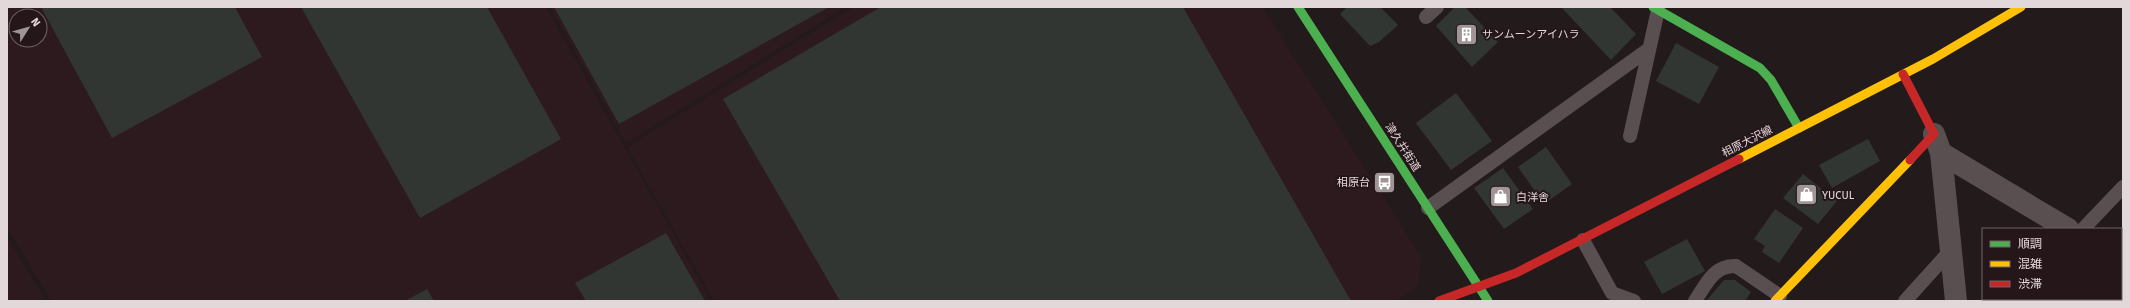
<svg xmlns="http://www.w3.org/2000/svg" width="2130" height="308" viewBox="0 0 2130 308" font-family="'Fira Sans','Noto Sans JP',sans-serif">
<style>
.built{fill:#2d1a1e;fill-rule:evenodd}
.building{fill:#323633}
.lines{fill:none;stroke-linecap:round;stroke-linejoin:round}
.lane{stroke:#594f51;stroke-width:14}
.street{stroke:#594f51;stroke-width:22}
.fast{stroke:#4caf50;stroke-width:9}
.slow{stroke:#ffc107;stroke-width:9}
.jam{stroke:#c62828;stroke-width:9}
.labels{text-anchor:middle;stroke-width:4;stroke-linejoin:round;paint-order:stroke}
.poi-label{font-size:11px;fill:#e2d7d9;stroke:#25161a;text-anchor:start}
.street-label{font-size:11px;fill:#e2d7d9;stroke:#25161a}
</style>
<rect width="100%" height="100%" fill="#221a1b"/>
<path class="built" d="M 7,7 L 546,7 L 711,301 L 51,301 L 7,227 ZM 16,16 L 40,16 L 40,40 L 16,40 Z
M 550,7 L 846,7 L 626,143 Z
M 853,7 L 1262,7 L 1421,256 L 1419,285 L 1397,301 L 714,301 L 627,147 Z
M 7,237 L 46,301 L 7,301 Z"/>
<path class="building" d="M 41,7 L 235,7 L 262,57 L 112,138 Z
M 301,7 L 487,7 L 561,139 L 420,218 Z
M 554,7 L 829,7 L 619,124 Z
M 881,7 L 1183,7 L 1351,301 L 840,301 L 723,99 Z
M 1347,7 L 1380,7 L 1398,25 L 1379,42 L 1370,46 L 1340,14 Z
M 1455,7 L 1465,7 L 1498,42 L 1472,67 L 1436,26 Z
M 1561,7 L 1610,7 L 1636,34 L 1611,60 Z
M 1676,43 L 1719,67 L 1699,104 L 1656,81 Z
M 1456,93 L 1492,141 L 1451,170 L 1416,123 Z
M 1868,139 L 1880,161 L 1832,188 L 1819,165 Z
M 1546,147 L 1572,184 L 1544,204 L 1518,167 Z
M 1503,168 L 1533,209 L 1504,229 L 1474,188 Z
M 1803,174 L 1837,201 L 1818,224 L 1783,198 Z
M 1775,209 L 1803,228 L 1779,263 L 1762,252 L 1765,246 L 1754,239 Z
M 666,233 L 705,301 L 586,301 L 575,283 Z
M 1687,239 L 1705,271 L 1662,294 L 1644,262 Z
M 1724,280 L 1735,280 L 1751,292 L 1745,301 L 1706,301 Z
M 427,289 L 434,301 L 405,301 Z"/>
<g class="lines">
<path class="lane" d="M 1426,17 L 1437,7
M 1630,136 L 1658,10
M 1428,208 L 1649,49
M 2083,229 L 2123,187
M 1583,240 L 1612,293 L 1634,301
M 1695,301 C 1706,284 1714,265 1736,266 L 1780,296
M 1905,301 L 1951,250
M 2089,301 L 2091,299"/>
<path class="street" d="M 1934,134 L 1941,153 L 2068,229
M 1941,153 L 1956,301
M 2121,261 L 2123,262"/>
<path class="fast" d="M 1298,7 L 1488,301
M 1653,7 L 1760,68 L 1771,80 L 1799,128"/>
<path class="slow" d="M 1739,159 L 1933,59 L 2021,7
M 1775,301 L 1910,160"/>
<path class="jam" d="M 1903,74 L 1934,134 L 1910,160
M 1439,301 L 1516,273 L 1739,159"/>
</g>
<defs>
<symbol id="building-square" viewBox="-11 -11 22 22"><rect x="-9" y="-9" width="18" height="18" rx="4" fill="#9f9596" stroke="#25161a"/><path d="M-4-6H4V6H1V3H-1V6H-4ZM-2.5-4.3h1.7v1.8h-1.7ZM.8-4.3h1.7v1.8H.8ZM-2.5-1h1.7V.8h-1.7ZM.8-1h1.7V.8H.8Z" fill="#fff"/></symbol>
<symbol id="bus-square" viewBox="-11 -11 22 22"><rect x="-9" y="-9" width="18" height="18" rx="4" fill="#9f9596" stroke="#25161a"/><path d="M-5-6H5V4H4V6H2V4H-2V6H-4V4H-5ZM-3.5-4V0h7V-4ZM-3.5 1.2v1.5H-2V1.2ZM2 1.2v1.5H3.5V1.2Z" fill="#fff"/></symbol>
<symbol id="shop-square" viewBox="-11 -11 22 22"><rect x="-9" y="-9" width="18" height="18" rx="4" fill="#9f9596" stroke="#25161a"/><path d="M-5-2.5h2.3a2.7 3.5 0 0 1 5.4 0H5L5.5 6h-11ZM-1.5-2.5h3a1.5 2.3 0 0 0-3 0Z" fill="#fff"/></symbol>
</defs>
<g fill-rule="evenodd">
<use href="#building-square" x="1454" y="22" width="25" height="25"/>
<use href="#bus-square" x="1372" y="170" width="25" height="25"/>
<use href="#shop-square" x="1794" y="182" width="25" height="25"/>
<use href="#shop-square" x="1488" y="184" width="25" height="25"/>
</g>
<g class="labels">
<g class="poi-label">
<text x="1482" y="38">サンムーンアイハラ</text>
<text x="1370" y="186" text-anchor="end">相原台</text>
<text x="1822" y="199">YUCUL</text>
<text x="1516" y="201">白洋舎</text>
</g>
<g class="street-label">
<text transform="translate(1747 141) rotate(-27)" y="4">相原大沢線</text>
<text transform="translate(1403 147) rotate(57)" y="4">津久井街道</text>
</g>
</g>
<rect width="2130" height="308" fill="none" stroke="#e2d7d9" stroke-width="16"/>
<rect x="1982" y="228" width="140" height="72" fill="#25161a" stroke="#716366"/>
<rect x="1990" y="241" width="20" height="6" fill="#4caf50" stroke="#716366"/>
<text x="2018" y="248" font-size="12" fill="#e2d7d9">順調</text>
<rect x="1990" y="261" width="20" height="6" fill="#ffc107" stroke="#716366"/>
<text x="2018" y="268" font-size="12" fill="#e2d7d9">混雑</text>
<rect x="1990" y="281" width="20" height="6" fill="#c62828" stroke="#716366"/>
<text x="2018" y="288" font-size="12" fill="#e2d7d9">渋滞</text>
<g transform="translate(28 28) rotate(53)"><circle r="19" fill="#25161a" stroke="#716366"/>
<path d="M0-3L7 15L0 10L-7 15Z" fill="#9f9596"/>
<text y="-6" font-size="11" font-weight="bold" text-anchor="middle" fill="#e2d7d9">N</text>
</g>
</svg>
